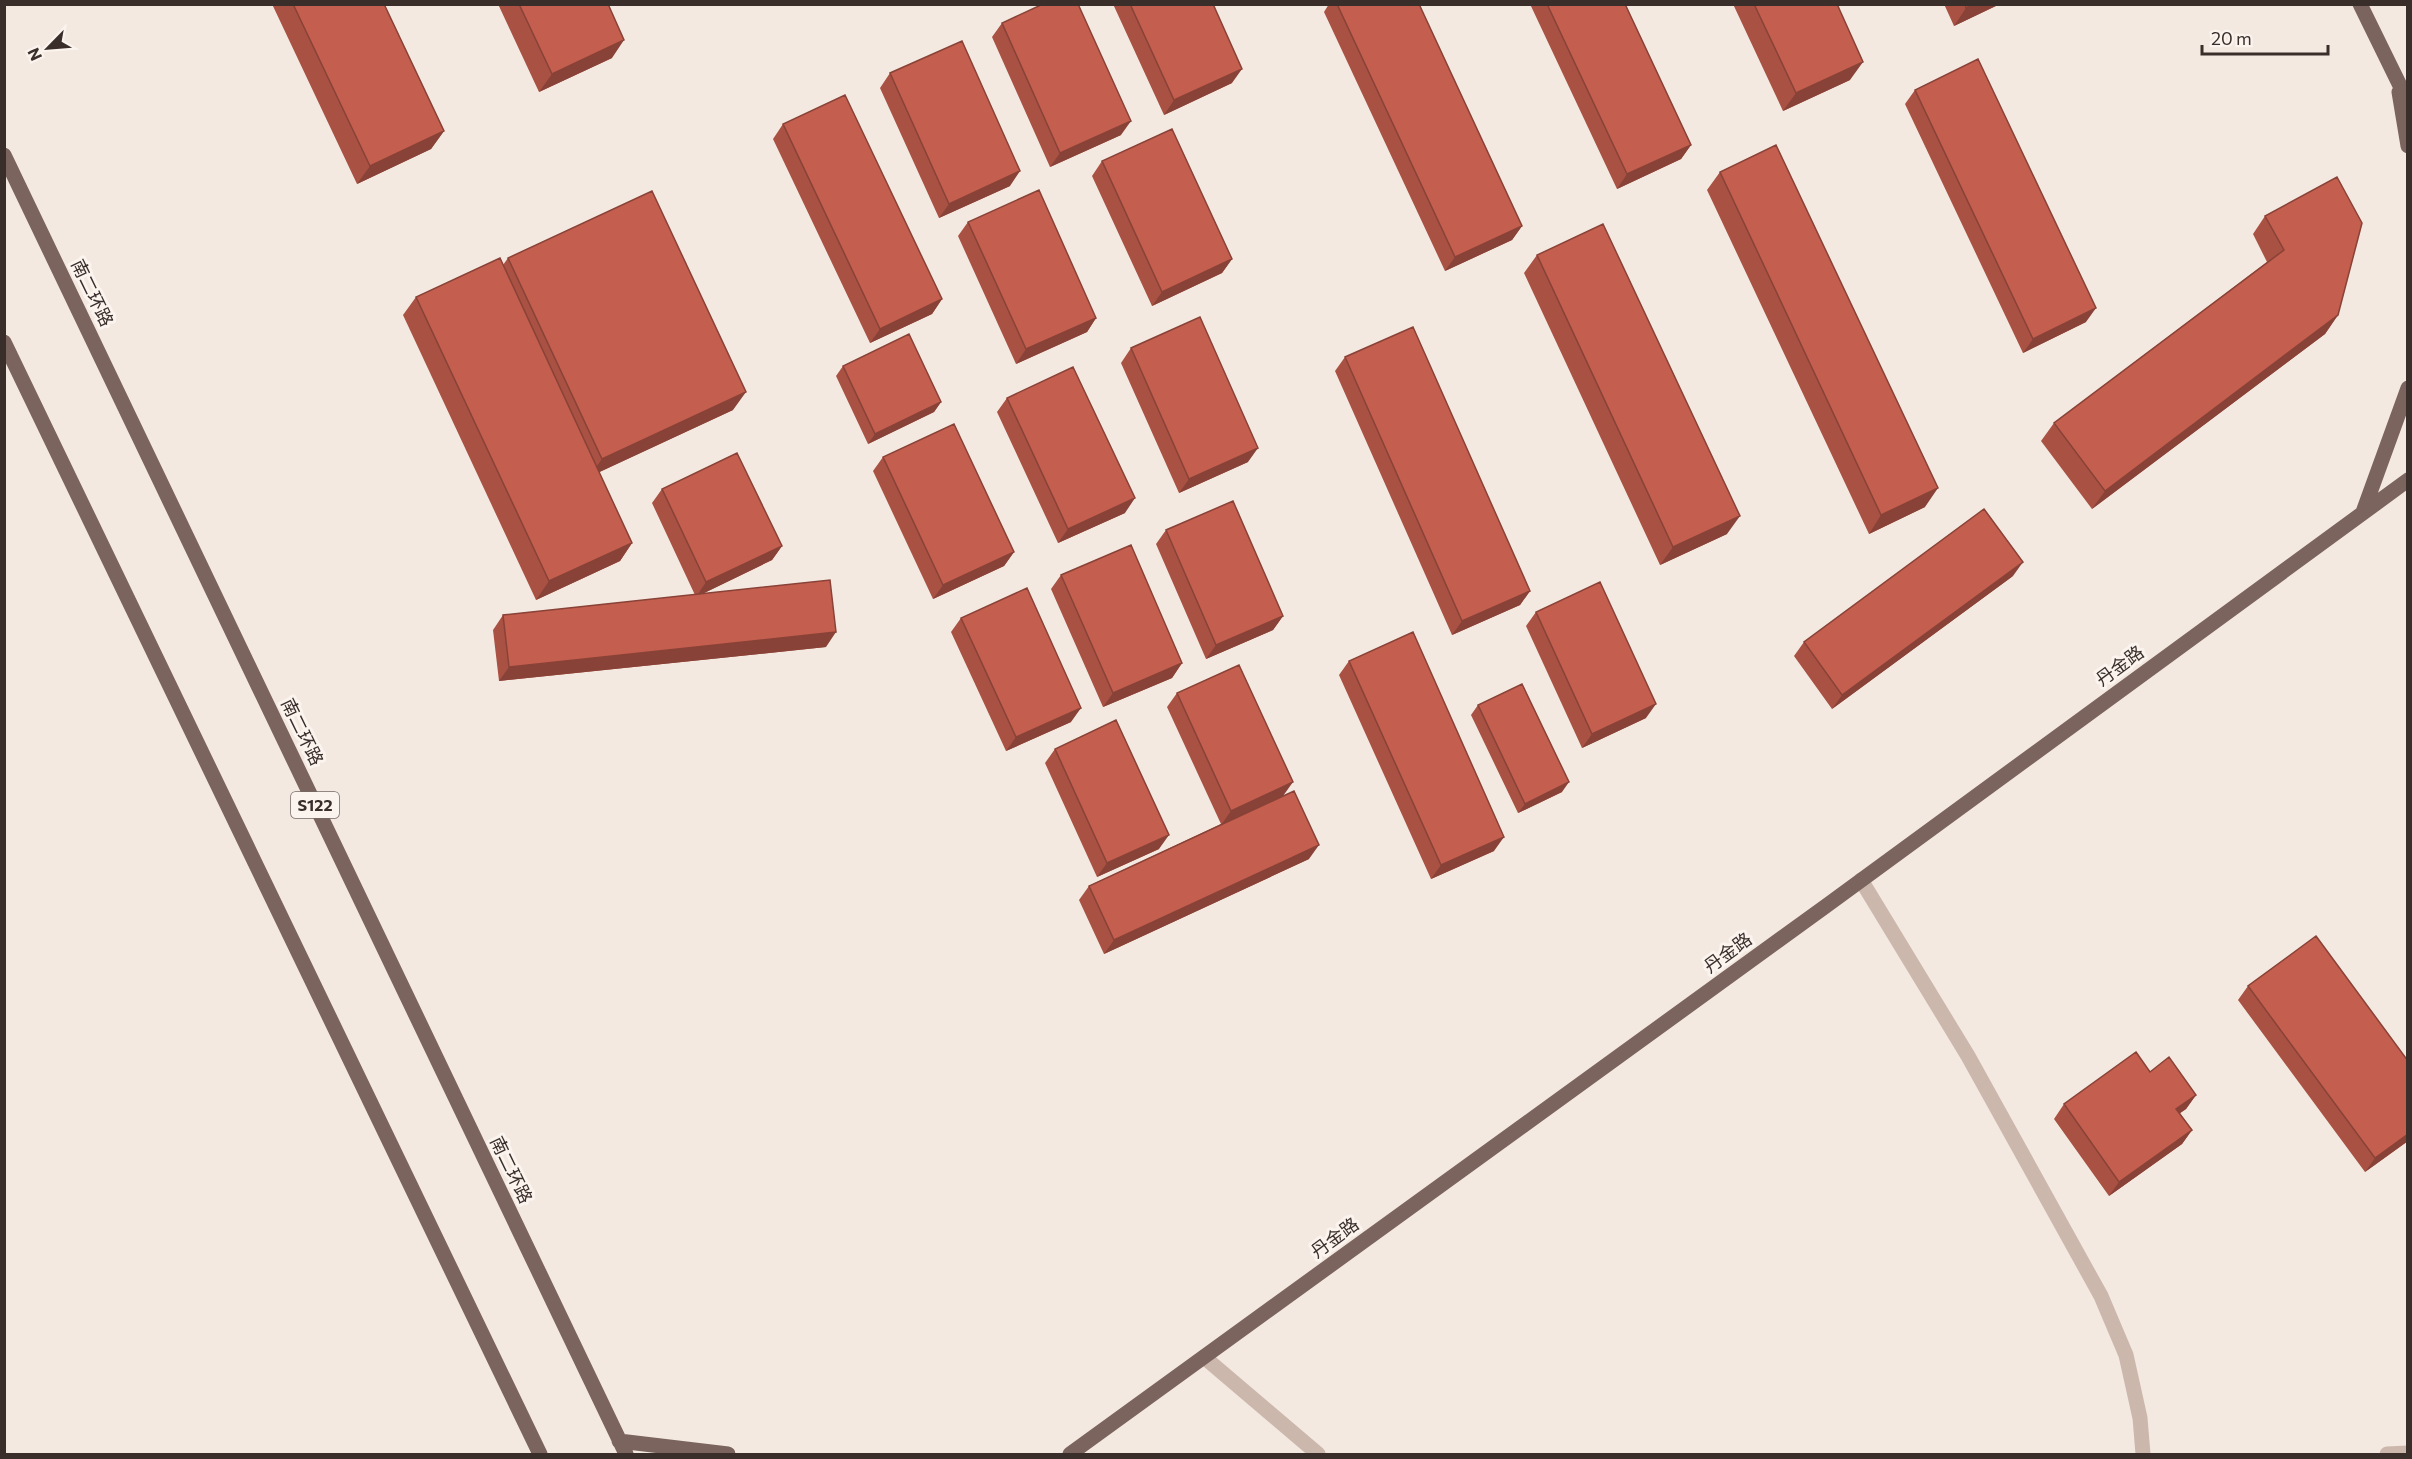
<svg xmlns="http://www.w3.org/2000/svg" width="2412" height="1459" viewBox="0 0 2412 1459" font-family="Commissioner,'Noto Sans SC',sans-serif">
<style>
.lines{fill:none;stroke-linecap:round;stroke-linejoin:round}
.minor{stroke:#ccb7ac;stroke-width:15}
.major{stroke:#7b645d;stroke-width:15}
.wall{fill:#a95143}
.shaded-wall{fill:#894237}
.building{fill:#c45e4e;stroke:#894237;stroke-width:1.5}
.labels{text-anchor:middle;stroke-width:6;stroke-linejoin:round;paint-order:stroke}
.shield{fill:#faf3ee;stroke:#746966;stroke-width:1.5}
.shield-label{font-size:16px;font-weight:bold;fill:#3a2e2b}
.street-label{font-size:18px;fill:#3a2e2b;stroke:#faf3ee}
</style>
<rect width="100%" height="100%" fill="#f3e9e1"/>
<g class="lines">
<path class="minor" d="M 1861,880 L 1968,1056 L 2101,1296 L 2126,1355 L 2140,1418 L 2143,1454
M 1204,1357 L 1318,1454
M 2387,1454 L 2408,1453"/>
<path class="major" d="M 2360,4 L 2408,102
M 2399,92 L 2408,146
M 4,155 L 626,1454
M 4,342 L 540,1454
M 2363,512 L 2408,388
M 619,1441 L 728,1454
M 1070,1454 L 1826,906 L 2408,480"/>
</g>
<path class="wall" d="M 272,4 L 384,4 L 444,131 L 431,149 L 357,184 Z
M 498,4 L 608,4 L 612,58 L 539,92 Z
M 1113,4 L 1213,4 L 1232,83 L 1164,115 Z
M 1329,4 L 1419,4 L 1522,226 L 1512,240 L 1445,271 L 1324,12 Z
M 1530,4 L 1625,4 L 1691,145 L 1681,159 L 1617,189 Z
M 1733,4 L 1837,4 L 1850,80 L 1783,111 Z
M 1944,4 L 2000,4 L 1954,26 Z
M 1002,23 L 1121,135 L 1050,167 L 992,37 Z
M 890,73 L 1010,186 L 939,218 L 880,88 Z
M 1915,90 L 2086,322 L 2023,353 L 1905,104 Z
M 783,124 L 942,299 L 932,314 L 870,343 L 773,139 Z
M 1102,161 L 1232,259 L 1222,273 L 1152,306 L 1092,176 Z
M 1720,172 L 1925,507 L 1869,534 L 1707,190 Z
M 2265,216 L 2338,315 L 2325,334 L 2092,509 L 2041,441 L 2054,423 L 2267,262 L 2253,234 Z
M 968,222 L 1096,318 L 1087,332 L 1016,364 L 958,236 Z
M 1537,255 L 1727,534 L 1660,565 L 1524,273 Z
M 508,258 L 733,410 L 599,472 L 632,543 L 620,561 L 536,600 L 403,315 L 416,297 L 503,265 Z
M 1131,348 L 1248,462 L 1179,493 L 1121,363 Z
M 1345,357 L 1530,591 L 1520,605 L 1452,635 L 1335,371 Z
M 843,366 L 941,402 L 934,412 L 868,444 L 836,376 Z
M 1007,398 L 1125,513 L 1058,543 L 997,412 Z
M 883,457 L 1014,552 L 1004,566 L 933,599 L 873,471 Z
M 662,489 L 782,546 L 772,560 L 702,594 L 826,647 L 499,681 L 493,630 L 503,615 L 695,595 L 652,503 Z
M 1166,530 L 1283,616 L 1273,630 L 1206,659 L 1156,544 Z
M 1061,575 L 1182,663 L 1172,678 L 1103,707 L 1051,589 Z
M 2013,576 L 1832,709 L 1794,656 L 1804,642 Z
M 1536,612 L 1646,718 L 1582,748 L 1526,626 Z
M 961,618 L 1071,722 L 1006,751 L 951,632 Z
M 1349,661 L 1494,851 L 1431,879 L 1339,675 Z
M 1177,693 L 1283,795 L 1309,859 L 1104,954 L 1079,900 L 1089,886 L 1221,824 L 1167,707 Z
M 1478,705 L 1562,792 L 1518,813 L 1471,715 Z
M 1055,749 L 1159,849 L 1097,877 L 1045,763 Z
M 2248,986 L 2408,1061 L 2408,1141 L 2365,1172 L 2238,1000 Z
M 2150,1072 L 2196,1095 L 2186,1109 L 2180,1113 L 2192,1130 L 2182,1144 L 2109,1196 L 2054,1119 L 2064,1104 Z"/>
<path class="shaded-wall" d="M 1973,4 L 2000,4 L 1954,26 L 1966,8 Z
M 624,40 L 612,58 L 539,92 L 552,74 Z
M 1863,62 L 1850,80 L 1783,111 L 1796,93 Z
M 1242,69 L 1232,83 L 1164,115 L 1174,100 Z
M 1131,121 L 1121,135 L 1050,167 L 1060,153 Z
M 444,131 L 431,149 L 357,184 L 370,166 Z
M 1691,145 L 1681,159 L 1617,189 L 1627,174 Z
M 1020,171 L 1010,186 L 939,218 L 949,204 Z
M 1522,226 L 1512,240 L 1445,271 L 1455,257 Z
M 1232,259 L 1222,273 L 1152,306 L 1162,292 Z
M 942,299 L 932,314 L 870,343 L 880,329 Z
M 2096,308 L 2086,322 L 2023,353 L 2033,339 Z
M 2338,315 L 2325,334 L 2092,509 L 2105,491 Z
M 1096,318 L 1087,332 L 1016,364 L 1026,349 Z
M 746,392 L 733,410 L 589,477 L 602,459 Z
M 941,402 L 934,412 L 868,444 L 875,434 Z
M 1258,448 L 1248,462 L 1179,493 L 1189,479 Z
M 1938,488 L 1925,507 L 1869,534 L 1881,515 Z
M 1135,498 L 1125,513 L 1058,543 L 1068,529 Z
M 1740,516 L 1727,534 L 1660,565 L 1673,547 Z
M 632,543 L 620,561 L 536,600 L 549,581 Z
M 782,546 L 772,560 L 696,597 L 706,582 Z
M 1014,552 L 1004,566 L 933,599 L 943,585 Z
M 2023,562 L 2013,576 L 1832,709 L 1842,695 Z
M 1530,591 L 1520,605 L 1452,635 L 1462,621 Z
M 1283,616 L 1273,630 L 1206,659 L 1216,645 Z
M 836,632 L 826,647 L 499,681 L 509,667 Z
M 1182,663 L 1172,678 L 1103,707 L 1113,693 Z
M 1656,704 L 1646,718 L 1582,748 L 1592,734 Z
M 1081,708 L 1071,722 L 1006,751 L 1016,737 Z
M 1293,782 L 1283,796 L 1221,825 L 1231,811 Z
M 1569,782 L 1562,792 L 1518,813 L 1525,804 Z
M 1169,835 L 1159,849 L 1097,877 L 1107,863 Z
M 1504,837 L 1494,851 L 1431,879 L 1441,865 Z
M 1319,845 L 1309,859 L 1104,954 L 1114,940 Z
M 2196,1095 L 2186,1109 L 2166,1123 L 2176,1109 Z
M 2192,1130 L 2182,1144 L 2109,1196 L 2119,1182 Z
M 2408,1134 L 2408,1141 L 2365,1172 L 2375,1158 Z"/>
<path class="building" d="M 293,4 L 384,4 L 444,131 L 370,166 Z
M 519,4 L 608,4 L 624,40 L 552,74 Z
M 1043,4 L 1078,4 L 1131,121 L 1060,153 L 1002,23 Z
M 1130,4 L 1213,4 L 1242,69 L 1174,100 Z
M 1337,4 L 1419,4 L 1522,226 L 1455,257 Z
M 1547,4 L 1625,4 L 1691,145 L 1627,174 Z
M 1754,4 L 1837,4 L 1863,62 L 1796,93 Z
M 1965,4 L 1973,4 L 1966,8 Z
M 962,41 L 1020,171 L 949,204 L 890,73 Z
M 1978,59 L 2096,308 L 2033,339 L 1915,90 Z
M 845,95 L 942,299 L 880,329 L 783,124 Z
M 1172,129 L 1232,259 L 1162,292 L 1102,161 Z
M 1776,145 L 1938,488 L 1881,515 L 1720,172 Z
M 2337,177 L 2362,223 L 2338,315 L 2105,491 L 2054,423 L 2284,250 L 2265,216 Z
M 1039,190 L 1096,318 L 1026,349 L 968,222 Z
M 652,191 L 746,392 L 602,459 L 508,258 Z
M 1603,224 L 1740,516 L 1673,547 L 1537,255 Z
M 500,258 L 632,543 L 549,581 L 416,297 Z
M 1200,317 L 1258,448 L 1189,479 L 1131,348 Z
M 1413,327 L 1530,591 L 1462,621 L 1345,357 Z
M 909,334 L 941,402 L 875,434 L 843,366 Z
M 1073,367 L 1135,498 L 1068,529 L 1007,398 Z
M 954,424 L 1014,552 L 943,585 L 883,457 Z
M 737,453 L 782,546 L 706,582 L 662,489 Z
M 1233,501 L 1283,616 L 1216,645 L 1166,530 Z
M 1984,509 L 2023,562 L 1842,695 L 1804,642 Z
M 1131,545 L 1182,663 L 1113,693 L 1061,575 Z
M 830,580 L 836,632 L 509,667 L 503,615 Z
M 1600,582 L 1656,704 L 1592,734 L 1536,612 Z
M 1027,588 L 1081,708 L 1016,737 L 961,618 Z
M 1413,632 L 1504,837 L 1441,865 L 1349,661 Z
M 1239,665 L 1293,782 L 1231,811 L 1177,693 Z
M 1522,684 L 1569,782 L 1525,804 L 1478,705 Z
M 1116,720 L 1169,835 L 1107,863 L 1055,749 Z
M 1294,791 L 1319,845 L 1114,940 L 1089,886 Z
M 2316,936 L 2408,1061 L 2408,1134 L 2375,1158 L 2248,986 Z
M 2136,1052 L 2150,1072 L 2169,1057 L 2196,1095 L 2176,1109 L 2192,1130 L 2119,1182 L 2064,1104 Z"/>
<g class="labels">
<rect class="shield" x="291" y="792" width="48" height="26" rx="4.5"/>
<g class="shield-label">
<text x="315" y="811">S122</text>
</g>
<g class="street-label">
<text transform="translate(92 293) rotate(64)" y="6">南二环路</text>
<text transform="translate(2120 666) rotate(-36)" y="6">丹金路</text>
<text transform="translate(302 732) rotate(64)" y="6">南二环路</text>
<text transform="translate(1728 953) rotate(-36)" y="6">丹金路</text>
<text transform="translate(511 1170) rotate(64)" y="6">南二环路</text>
<text transform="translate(1335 1238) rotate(-36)" y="6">丹金路</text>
</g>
</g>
<rect width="2412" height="1459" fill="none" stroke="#3a2e2b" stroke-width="12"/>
<g transform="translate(48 48) rotate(245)" stroke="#faf3ee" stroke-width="4.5" paint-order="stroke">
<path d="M0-4.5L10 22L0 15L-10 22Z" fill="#3a2e2b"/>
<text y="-9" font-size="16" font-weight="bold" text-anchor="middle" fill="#3a2e2b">N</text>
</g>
<path d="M2202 45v9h126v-9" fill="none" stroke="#3a2e2b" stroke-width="3"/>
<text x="2211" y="45" font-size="18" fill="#3a2e2b" stroke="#faf3ee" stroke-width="4.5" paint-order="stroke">20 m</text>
</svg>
